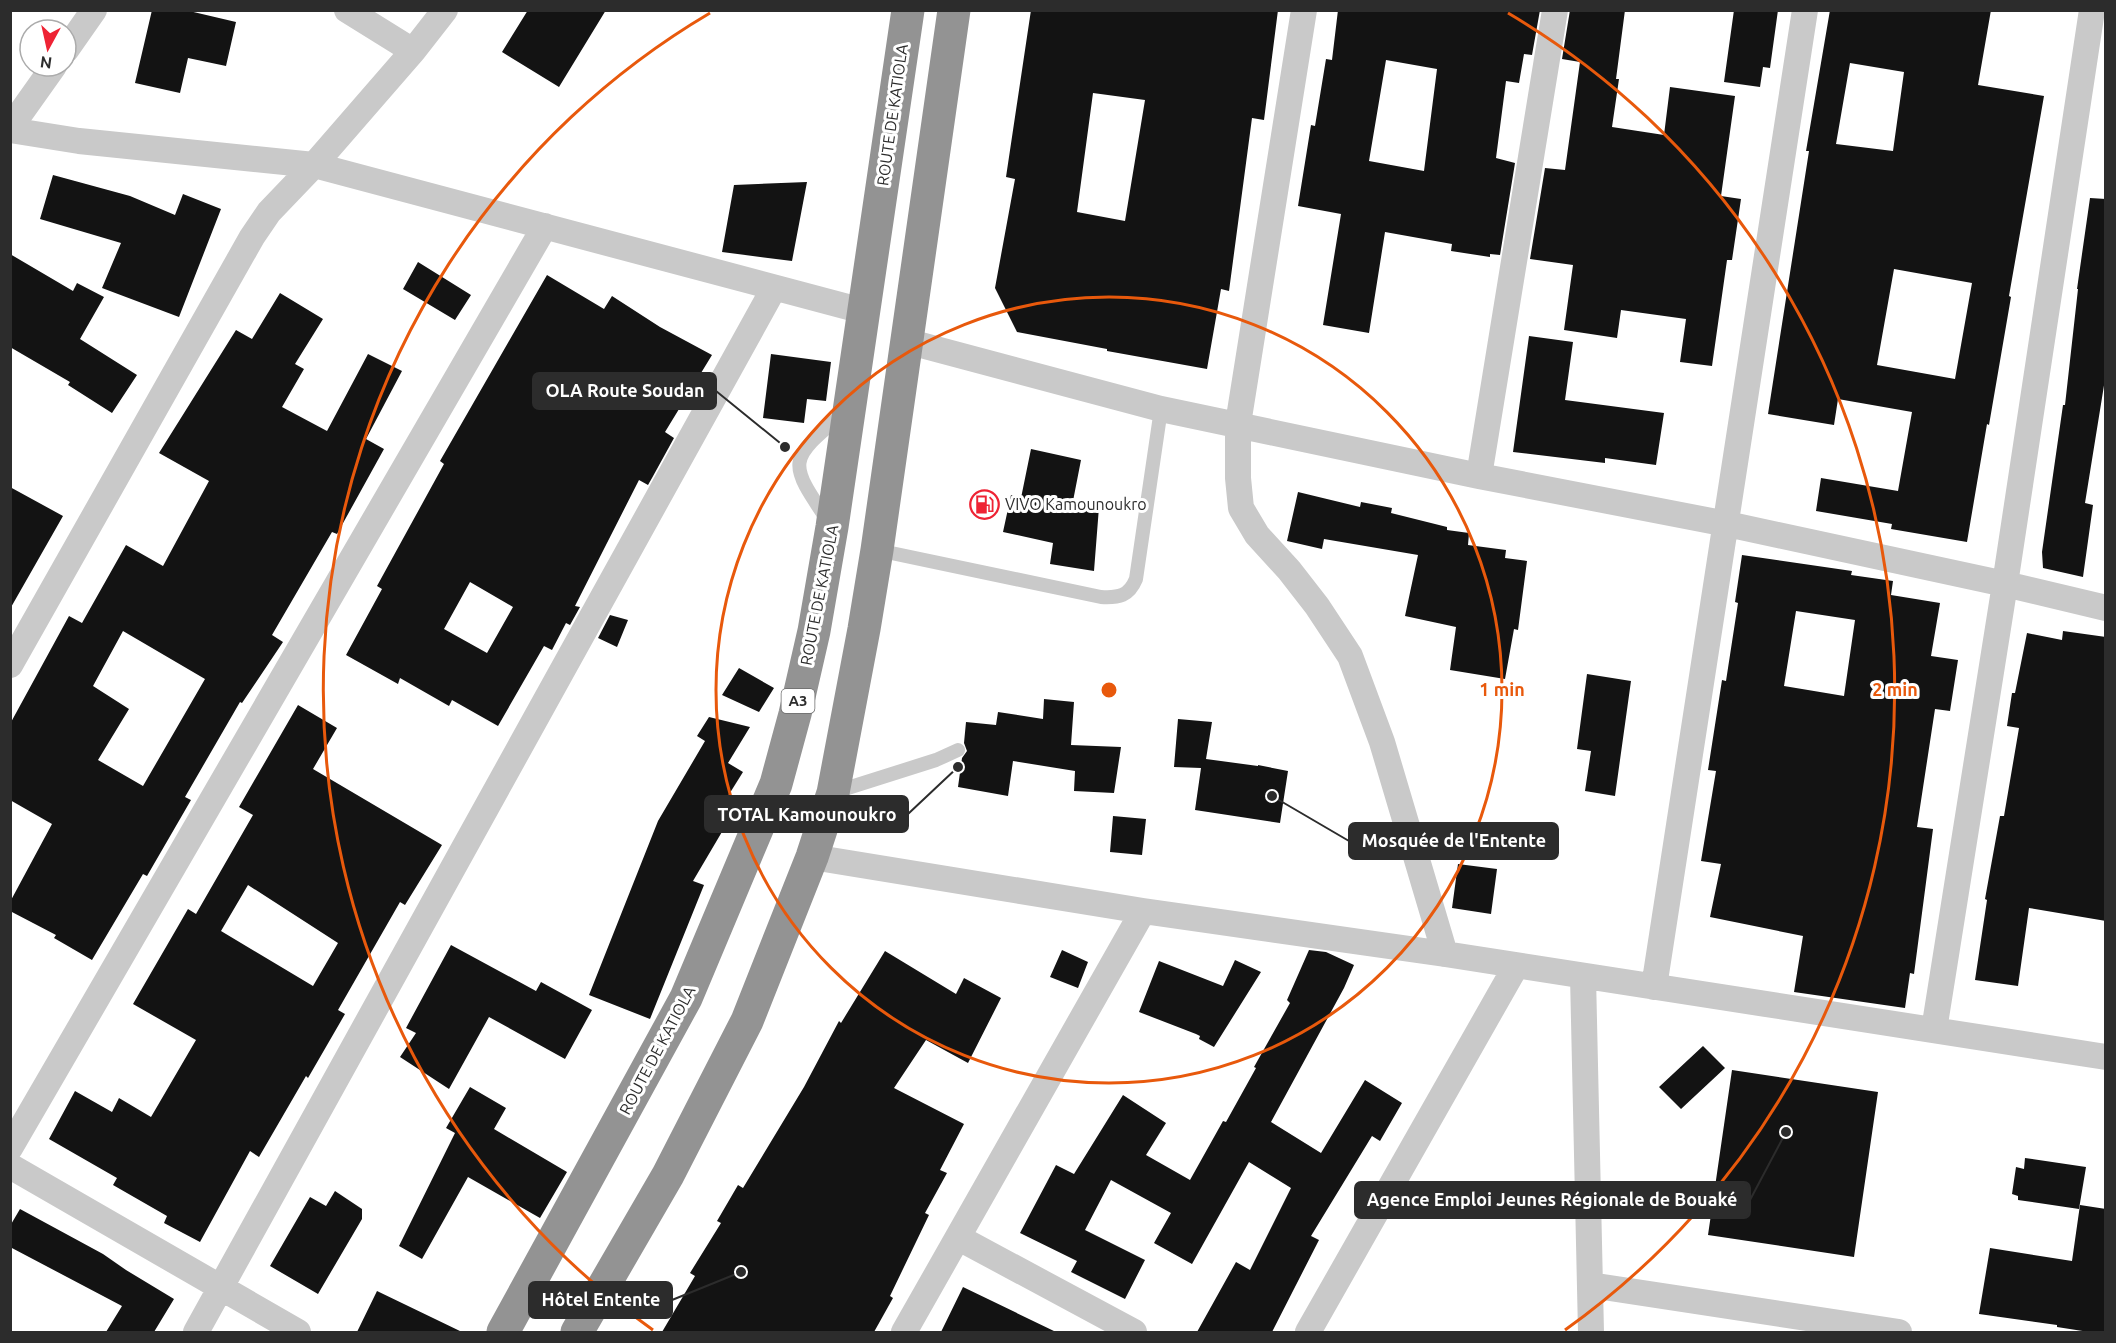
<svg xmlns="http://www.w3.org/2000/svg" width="2116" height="1343" viewBox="0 0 2116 1343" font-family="Ubuntu,sans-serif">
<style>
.building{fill:#131313;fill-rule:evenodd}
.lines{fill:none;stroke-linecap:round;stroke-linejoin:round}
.lane{stroke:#c9c9c9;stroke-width:14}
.street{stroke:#c9c9c9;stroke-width:26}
.highway{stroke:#939393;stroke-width:33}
.ring{fill:none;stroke:#e8590c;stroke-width:3}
.labels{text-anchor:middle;stroke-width:6;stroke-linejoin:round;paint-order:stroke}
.shield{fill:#fff;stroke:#6b6b6b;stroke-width:1.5}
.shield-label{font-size:15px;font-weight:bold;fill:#2c2c2c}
.street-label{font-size:16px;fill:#2c2c2c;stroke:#fff}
.poi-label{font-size:16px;fill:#2c2c2c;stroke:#fff;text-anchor:start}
.centre{fill:#e8590c;stroke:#fff;stroke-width:3}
.ring-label{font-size:18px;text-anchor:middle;font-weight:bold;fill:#e8590c;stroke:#fff;stroke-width:6;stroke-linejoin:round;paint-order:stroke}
.leader{fill:none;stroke:#2c2c2c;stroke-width:2}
.callout-dot{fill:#2c2c2c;stroke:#fff;stroke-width:2}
.callout{fill:#2c2c2c;stroke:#2c2c2c;stroke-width:2}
.callout-label{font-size:18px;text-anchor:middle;font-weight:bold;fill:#fff}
</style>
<rect width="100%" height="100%" fill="#fff"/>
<path class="building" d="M 152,10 L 185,10 L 236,22 L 226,66 L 188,58 L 180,93 L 135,83 Z
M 528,10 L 606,10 L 559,87 L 502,52 Z
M 1031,10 L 1278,10 L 1264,120 L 1252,118 L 1229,291 L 1221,289 L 1207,369 L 1107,351 L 1107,349 L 1017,332 L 995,288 L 1015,179 L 1006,177 ZM 1093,93 L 1145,100 L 1125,221 L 1077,212 Z
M 1338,10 L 1540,10 L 1532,55 L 1524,54 L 1519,83 L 1506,81 L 1496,158 L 1515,163 L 1500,255 L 1490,254 L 1490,257 L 1451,251 L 1452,244 L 1385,232 L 1369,333 L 1323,325 L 1341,214 L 1298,206 L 1311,125 L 1315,126 L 1326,59 L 1332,60 ZM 1386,60 L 1437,69 L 1424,171 L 1369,161 Z
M 1570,10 L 1625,10 L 1616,79 L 1619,79 L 1612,127 L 1664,135 L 1670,87 L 1735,96 L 1721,196 L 1741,199 L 1732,260 L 1727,260 L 1712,366 L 1680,362 L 1686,319 L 1621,310 L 1617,338 L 1564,330 L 1573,265 L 1530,259 L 1545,168 L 1565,170 L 1580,62 L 1562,59 Z
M 1734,10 L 1778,10 L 1770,68 L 1763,67 L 1760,87 L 1724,82 Z
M 1830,10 L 1991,10 L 1978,85 L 2044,96 L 2009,296 L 2011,297 L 1989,425 L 1987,424 L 1967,542 L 1891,529 L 1892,524 L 1816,511 L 1821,478 L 1898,491 L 1912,412 L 1838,399 L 1834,425 L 1768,414 L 1809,151 L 1806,151 ZM 1850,63 L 1904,72 L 1893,151 L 1836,144 ZM 1894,269 L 1972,283 L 1955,379 L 1877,365 Z
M 53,175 L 130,196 L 175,215 L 183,194 L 221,209 L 179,317 L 102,288 L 121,243 L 40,219 Z
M 807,182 L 792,261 L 722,252 L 734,185 Z
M 2090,198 L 2106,199 L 2106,373 L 2085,503 L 2093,505 L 2083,577 L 2043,568 L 2042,552 L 2063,405 L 2065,405 L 2078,289 L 2077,289 Z
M 10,254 L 73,291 L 77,283 L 104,297 L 80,339 L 137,375 L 112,413 L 68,385 L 70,382 L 10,347 Z
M 418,262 L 471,295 L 455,320 L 403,289 Z
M 547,275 L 604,309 L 612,296 L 660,327 L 712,355 L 665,432 L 674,438 L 652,478 L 648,485 L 639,480 L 575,606 L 580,607 L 570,625 L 566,623 L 552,650 L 544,646 L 498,726 L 452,700 L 449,706 L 400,678 L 398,684 L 346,655 L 382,589 L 377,586 L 444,464 L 440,461 ZM 470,582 L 513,607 L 487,653 L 444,629 Z
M 280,293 L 323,319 L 295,364 L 304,369 L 282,407 L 327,431 L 368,354 L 402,371 L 366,439 L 384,449 L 337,534 L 332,532 L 272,635 L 283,642 L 242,703 L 240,702 L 185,797 L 191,800 L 147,876 L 143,874 L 92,960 L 54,938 L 56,935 L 10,911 L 10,902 L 52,824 L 10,800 L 10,724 L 69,616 L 82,623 L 126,545 L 163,566 L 209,481 L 159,453 L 236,330 L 252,339 ZM 123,631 L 205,679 L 143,786 L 98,760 L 129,709 L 93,686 Z
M 1529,336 L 1573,342 L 1565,400 L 1664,413 L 1656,465 L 1605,458 L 1605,463 L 1513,452 Z
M 771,354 L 831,362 L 826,401 L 807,399 L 804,423 L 763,418 Z
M 1031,449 L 1081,460 L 1073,501 L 1085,502 L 1084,505 L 1099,507 L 1094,571 L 1050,564 L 1053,543 L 1003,532 L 1011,495 L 1021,498 Z
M 10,487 L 63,516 L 10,609 Z
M 1298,492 L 1360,507 L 1361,502 L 1392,508 L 1391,513 L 1447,527 L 1447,530 L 1469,533 L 1468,545 L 1506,550 L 1505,558 L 1527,561 L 1518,630 L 1514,629 L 1505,679 L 1450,670 L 1456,627 L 1405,616 L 1418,555 L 1324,539 L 1322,549 L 1287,541 Z
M 1742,555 L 1852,571 L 1851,575 L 1893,581 L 1891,595 L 1940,603 L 1931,656 L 1958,660 L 1950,711 L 1935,709 L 1917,827 L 1933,829 L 1914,974 L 1910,973 L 1905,1008 L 1794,992 L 1803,936 L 1710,917 L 1721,864 L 1701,861 L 1716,771 L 1708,770 L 1722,680 L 1726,681 L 1738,603 L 1735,602 ZM 1796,611 L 1855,620 L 1844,696 L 1784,686 Z
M 610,615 L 628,620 L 617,647 L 598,638 Z
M 2063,631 L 2106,637 L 2106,921 L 2029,908 L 2018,986 L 1975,980 L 1987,900 L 1985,899 L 2000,816 L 2004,816 L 2019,728 L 2007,726 L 2012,693 L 2015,693 L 2027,633 L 2062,640 Z
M 739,668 L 774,688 L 759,712 L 722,695 Z
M 1587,674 L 1631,681 L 1615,796 L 1585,791 L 1591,751 L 1577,749 Z
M 1044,699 L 1074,702 L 1071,745 L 1121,747 L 1114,793 L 1074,791 L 1075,771 L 1013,761 L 1008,796 L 958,787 L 962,758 L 967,751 L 964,743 L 966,722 L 996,725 L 998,712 L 1043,719 Z
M 298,705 L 337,728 L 313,769 L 442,845 L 405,905 L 400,902 L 338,1010 L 345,1014 L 308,1078 L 306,1076 L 259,1157 L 250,1151 L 200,1242 L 164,1223 L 167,1216 L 113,1185 L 117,1178 L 49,1139 L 75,1091 L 112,1112 L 119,1098 L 151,1117 L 196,1040 L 133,1004 L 188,909 L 196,914 L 253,815 L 239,807 ZM 248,885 L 338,943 L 313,986 L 221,931 Z
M 709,717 L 750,727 L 728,763 L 743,772 L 728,796 L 739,803 L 693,881 L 704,885 L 650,1019 L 589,995 L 658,821 L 705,741 L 697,736 Z
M 1178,719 L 1212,722 L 1206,759 L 1258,766 L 1258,765 L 1288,771 L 1280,823 L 1195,810 L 1201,768 L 1174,767 Z
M 1113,816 L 1146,819 L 1142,855 L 1110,852 Z
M 1458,864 L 1497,869 L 1491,914 L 1452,908 Z
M 451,945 L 536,991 L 541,982 L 592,1010 L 565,1059 L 489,1017 L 449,1089 L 400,1057 L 416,1033 L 406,1028 Z
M 1062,950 L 1088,962 L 1078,988 L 1050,977 Z
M 1309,950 L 1326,952 L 1354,965 L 1344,988 L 1271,1122 L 1321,1153 L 1365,1080 L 1402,1103 L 1380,1141 L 1372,1136 L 1311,1236 L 1319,1240 L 1272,1332 L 1197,1332 L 1236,1262 L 1250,1270 L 1291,1188 L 1249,1162 L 1192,1264 L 1154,1243 L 1171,1213 L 1111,1180 L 1085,1230 L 1145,1260 L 1125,1299 L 1071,1272 L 1077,1261 L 1020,1233 L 1056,1165 L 1074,1174 L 1123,1095 L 1166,1123 L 1146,1155 L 1190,1180 L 1223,1121 L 1226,1122 L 1256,1068 L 1254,1067 L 1290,1003 L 1287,1000 Z
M 885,951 L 956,994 L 964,978 L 1001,998 L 968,1063 L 926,1040 L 894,1088 L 964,1124 L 940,1170 L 947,1173 L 925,1213 L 929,1215 L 890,1296 L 893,1298 L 874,1332 L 662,1332 L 695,1276 L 690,1273 L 721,1223 L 717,1221 L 738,1185 L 743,1188 L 804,1087 L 839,1021 L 841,1023 Z
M 1235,960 L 1261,972 L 1214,1047 L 1199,1039 L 1200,1036 L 1196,1034 L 1139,1012 L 1159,961 L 1223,986 Z
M 1703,1046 L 1725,1068 L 1681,1109 L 1659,1087 Z
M 1732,1070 L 1878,1092 L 1854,1257 L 1708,1235 Z
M 470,1087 L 506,1108 L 494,1129 L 567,1172 L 540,1218 L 468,1177 L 422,1259 L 399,1246 L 455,1133 L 446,1128 Z
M 2025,1158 L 2086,1167 L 2079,1209 L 2018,1200 L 2018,1196 L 2012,1194 L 2016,1167 L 2024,1169 Z
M 335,1191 L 362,1209 L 362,1219 L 318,1294 L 270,1266 L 310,1197 L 326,1206 Z
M 2080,1205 L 2106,1209 L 2106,1332 L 2089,1332 L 2057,1327 L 2057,1325 L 1979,1314 L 1990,1248 L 2072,1261 Z
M 20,1209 L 103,1254 L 126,1270 L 174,1299 L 154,1332 L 106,1332 L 122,1306 L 10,1247 L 10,1226 Z
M 963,1287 L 1056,1332 L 941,1332 Z
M 377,1291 L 462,1332 L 357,1332 Z"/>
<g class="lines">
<path class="lane" d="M 828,521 C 788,462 787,460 843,414
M 877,550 L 1101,597 C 1119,598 1129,596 1136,579 L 1161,409
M 835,792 L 936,760 L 958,750"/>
<path class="street" d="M 347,10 L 413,51
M 1304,10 L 1238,424 L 1238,478 L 1241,508 L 1257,535 L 1289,570 L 1317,606 L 1350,656 L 1382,742 L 1445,954
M 66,50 L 94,10
M 10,128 L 54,66
M 10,130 L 79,141 L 314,165 L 863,311
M 906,341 L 1161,409 L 1479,476 L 1727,524 L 2005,584 L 2106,608
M 1479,476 L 1555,10
M 10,665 L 252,237 L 269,212 L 314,165 L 413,51 L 445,10
M 812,857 L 1143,911 L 1445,954 L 2106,1057
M 1583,976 L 1591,1332
M 1654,987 L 1805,10
M 1934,1030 L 2005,584 L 2092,10
M 10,1148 L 545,226
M 10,1166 L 298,1332
M 959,1238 L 1134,1332
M 1590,1285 L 1899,1332
M 196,1332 L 774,288
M 904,1332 L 1143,911
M 1308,1332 L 1516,966"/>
<path class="highway" d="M 503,1332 L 686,998 L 776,784 L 795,714 L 814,631 L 832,527 L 908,10
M 577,1332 L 668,1175 L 747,1021 L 812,857 L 833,793 L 864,629 L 877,550 L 954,10"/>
</g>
<g class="ring">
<circle cx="1109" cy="690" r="393"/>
<path d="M653 1330A786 786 0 0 1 710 13M1508 13A786 786 0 0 1 1565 1330"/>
</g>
<defs>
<symbol id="fuel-ring" viewBox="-11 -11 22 22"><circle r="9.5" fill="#fff" stroke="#ee2334" stroke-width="1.5"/><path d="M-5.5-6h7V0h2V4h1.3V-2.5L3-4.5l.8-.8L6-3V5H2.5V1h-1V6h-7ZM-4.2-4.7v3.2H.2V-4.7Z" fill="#ee2334"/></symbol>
</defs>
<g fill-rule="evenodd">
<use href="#fuel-ring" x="968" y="488" width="33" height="33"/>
</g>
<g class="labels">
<rect class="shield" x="781.5" y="689" width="33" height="24" rx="4.5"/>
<g class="shield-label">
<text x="798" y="706">A3</text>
</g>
<g class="street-label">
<text transform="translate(892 115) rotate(-82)" y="6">ROUTE DE KATIOLA</text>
<text transform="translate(819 595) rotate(-79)" y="6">ROUTE DE KATIOLA</text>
<text transform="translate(657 1050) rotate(-62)" y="6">ROUTE DE KATIOLA</text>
</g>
<g class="poi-label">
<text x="1005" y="510">VIVO Kamounoukro</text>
</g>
</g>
<circle cx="1109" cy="690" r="9" class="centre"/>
<g class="ring-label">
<text x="1502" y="696">1 min</text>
<text x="1895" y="696">2 min</text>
</g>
<path class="leader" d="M785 447L716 391M958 767L908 814M1272 796L1349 841M1786 1132L1750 1200M741 1272L672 1300"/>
<g class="callout-dot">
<circle cx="785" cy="447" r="6"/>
<circle cx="958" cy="767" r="6"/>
<circle cx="1272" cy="796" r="6"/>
<circle cx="1786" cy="1132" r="6"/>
<circle cx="741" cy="1272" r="6"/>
</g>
<g class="callout">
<rect x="533" y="373" width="183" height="36" rx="6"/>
<rect x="705" y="796" width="203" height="36" rx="6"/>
<rect x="1349" y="823" width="209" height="36" rx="6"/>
<rect x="1355" y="1182" width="395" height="36" rx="6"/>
<rect x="529" y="1282" width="143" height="36" rx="6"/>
</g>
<g class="callout-label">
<text x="625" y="397">OLA Route Soudan</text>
<text x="807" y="821">TOTAL Kamounoukro</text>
<text x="1454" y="847">Mosquée de l'Entente</text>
<text x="1552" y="1206">Agence Emploi Jeunes Régionale de Bouaké</text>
<text x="601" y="1306">Hôtel Entente</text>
</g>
<rect width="2116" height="1343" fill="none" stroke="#2c2c2c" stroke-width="24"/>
<g transform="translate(48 48) rotate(188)"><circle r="28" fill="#ffffff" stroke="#ababab" stroke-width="1.5"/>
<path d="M0-4.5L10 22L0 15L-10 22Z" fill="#ee2334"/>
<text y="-9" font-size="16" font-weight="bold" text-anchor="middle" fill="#2c2c2c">N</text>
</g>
</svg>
